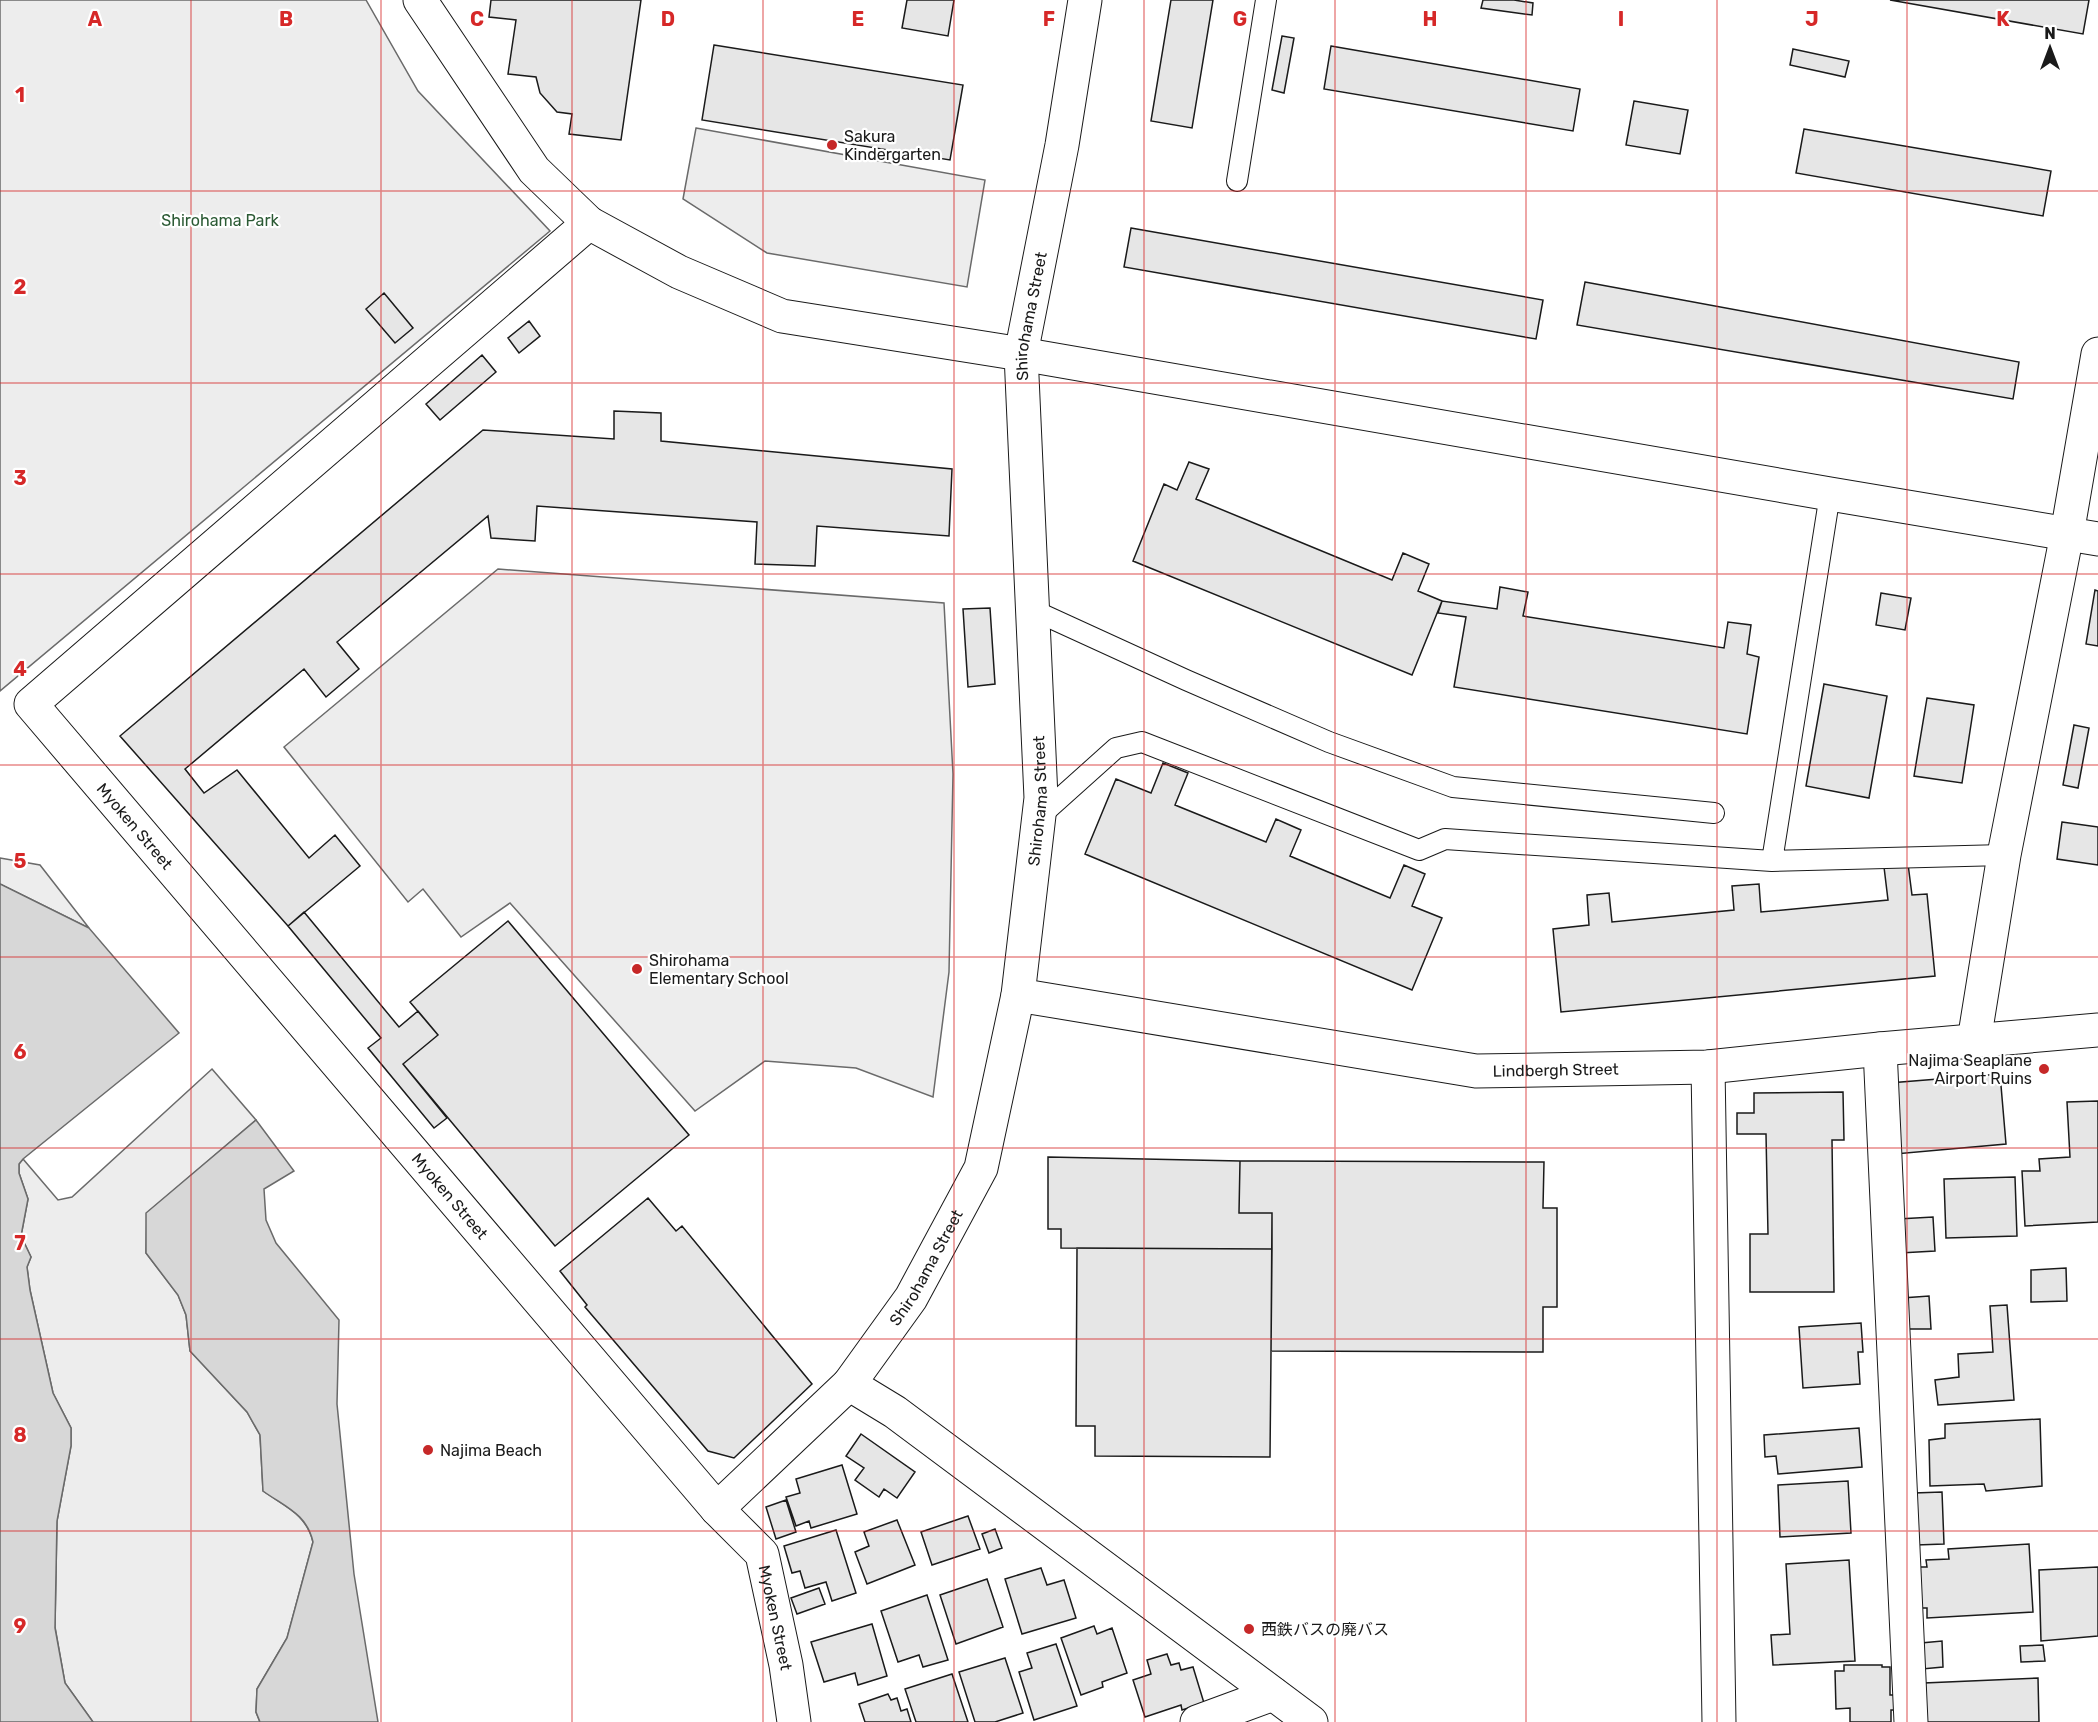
<svg xmlns="http://www.w3.org/2000/svg" width="2098" height="1722" viewBox="0 0 2098 1722" font-family="Rubik,'Noto Sans JP',sans-serif">
<style>
.green{fill:#ededed;stroke:#6a6a6a;stroke-width:1.5}
.water{fill:#d7d7d7;stroke:#6a6a6a;stroke-width:1.5}
.building{fill:#e6e6e6;stroke:#1a1a1a;stroke-width:1.5}
.lines{fill:none;stroke-linecap:round;stroke-linejoin:round}
.service-casing{stroke:#1a1a1a;stroke-width:22}
.minor-casing{stroke:#1a1a1a;stroke-width:35}
.tertiary-casing{stroke:#1a1a1a;stroke-width:35}
.service{stroke:#fff;stroke-width:20}
.minor{stroke:#fff;stroke-width:33}
.tertiary{stroke:#fff;stroke-width:33}
.grid{fill:none;stroke:#d62828;stroke-width:1.5;stroke-opacity:0.55}
.poi-dot{fill:#c62828;stroke:#fff;stroke-width:2}
.labels{text-anchor:middle;stroke-width:4.5;stroke-linejoin:round;paint-order:stroke}
.poi-label{font-size:16px;fill:#1a1a1a;stroke:#fff;text-anchor:start}
.park-label{font-size:16px;fill:#2b5a34;stroke:#fff}
.street-label{font-size:16px;fill:#1a1a1a;stroke:#fff}
.grid-label{font-size:20px;text-anchor:middle;font-weight:bold;fill:#d62828;stroke:#fff;stroke-width:4.5;stroke-linejoin:round;paint-order:stroke}
</style>
<rect width="100%" height="100%" fill="#fff"/>
<path class="green" d="M 0,0 L 366,0 L 418,91 L 550,231 L 0,691 Z
M 696,128 L 985,180 L 967,287 L 767,253 L 683,199 Z
M 498,569 L 944,603 L 953,774 L 949,972 L 933,1097 L 856,1068 L 765,1061 L 695,1111 L 510,903 L 461,937 L 423,889 L 408,902 L 284,747 Z
M 0,858 L 40,865 L 89,928 L 0,884 Z
M 212,1069 L 256,1120 L 147,1213 L 146,1253 L 178,1295 L 186,1315 L 190,1351 L 247,1412 L 260,1435 L 263,1491 C 286,1507 306,1514 313,1542 L 287,1638 L 257,1689 L 256,1712 L 260,1722 L 93,1722 L 65,1683 L 55,1627 L 57,1521 L 71,1446 L 71,1428 L 53,1393 L 30,1290 L 27,1267 L 31,1257 L 21,1236 L 28,1199 L 19,1173 L 19,1164 L 23,1159 L 58,1200 L 72,1197 Z"/>
<path class="water" d="M 0,884 L 89,928 L 179,1033 L 23,1159 L 19,1164 L 19,1173 L 28,1199 L 21,1236 L 31,1257 L 27,1267 L 30,1290 L 53,1393 L 71,1428 L 71,1446 L 57,1521 L 55,1628 L 65,1683 L 93,1722 L 0,1722 Z
M 256,1120 L 294,1171 L 264,1189 L 266,1220 L 276,1243 L 339,1320 L 337,1404 L 354,1574 L 378,1722 L 260,1722 L 256,1712 L 257,1689 L 287,1638 L 313,1542 C 307,1514 285,1507 263,1491 L 260,1435 L 247,1412 L 190,1351 L 186,1315 L 178,1295 L 146,1253 L 146,1213 Z"/>
<path class="building" d="M 491,0 L 641,0 L 621,140 L 569,134 L 572,114 L 557,112 L 540,93 L 536,77 L 508,74 L 516,20 L 489,17 Z
M 907,0 L 954,0 L 948,36 L 902,28 Z
M 1171,0 L 1213,0 L 1192,128 L 1151,121 Z
M 1483,0 L 1514,0 L 1533,3 L 1532,15 L 1481,8 Z
M 1890,0 L 2089,0 L 2083,34 Z
M 1282,36 L 1294,38 L 1284,93 L 1272,90 Z
M 714,45 L 963,85 L 950,160 L 702,120 Z
M 1331,46 L 1580,89 L 1573,131 L 1324,89 Z
M 1793,49 L 1849,61 L 1845,77 L 1790,65 Z
M 1634,101 L 1688,110 L 1680,154 L 1626,145 Z
M 1804,129 L 2051,171 L 2043,216 L 1796,173 Z
M 1131,228 L 1543,300 L 1536,339 L 1124,267 Z
M 1585,282 L 2019,362 L 2013,399 L 1577,325 Z
M 384,293 L 413,328 L 395,343 L 366,309 Z
M 529,321 L 540,336 L 519,353 L 508,338 Z
M 482,355 L 496,372 L 440,420 L 426,404 Z
M 614,411 L 661,413 L 661,441 L 952,469 L 949,536 L 817,526 L 815,566 L 755,564 L 757,522 L 537,506 L 535,541 L 491,538 L 488,516 L 337,642 L 359,669 L 326,697 L 304,669 L 185,769 L 204,793 L 237,770 L 309,858 L 335,835 L 360,866 L 288,926 L 120,736 L 483,430 L 614,439 Z
M 1189,462 L 1209,469 L 1196,499 L 1392,580 L 1403,553 L 1429,564 L 1418,591 L 1442,601 L 1412,675 L 1133,561 L 1164,484 L 1177,490 Z
M 1500,587 L 1528,592 L 1523,616 L 1724,648 L 1728,622 L 1751,625 L 1747,654 L 1759,657 L 1747,734 L 1454,687 L 1466,617 L 1438,613 L 1442,601 L 1497,609 Z
M 2095,590 L 2098,591 L 2098,646 L 2086,644 Z
M 1881,593 L 1911,598 L 1905,630 L 1876,625 Z
M 990,608 L 995,684 L 968,687 L 963,609 Z
M 1824,684 L 1887,696 L 1869,798 L 1806,786 Z
M 1927,698 L 1974,705 L 1962,783 L 1914,776 Z
M 2074,725 L 2089,728 L 2078,788 L 2063,785 Z
M 1163,763 L 1188,773 L 1175,805 L 1266,842 L 1276,819 L 1301,830 L 1290,856 L 1390,898 L 1404,865 L 1425,874 L 1412,906 L 1442,918 L 1412,990 L 1085,854 L 1116,779 L 1151,793 Z
M 2062,822 L 2098,827 L 2098,865 L 2057,859 Z
M 1908,864 L 1912,895 L 1927,894 L 1935,976 L 1561,1012 L 1553,929 L 1589,925 L 1587,895 L 1609,893 L 1612,922 L 1734,910 L 1732,886 L 1759,884 L 1761,912 L 1888,900 L 1884,867 Z
M 304,912 L 399,1027 L 418,1011 L 438,1035 L 403,1064 L 447,1118 L 434,1128 L 368,1048 L 381,1038 L 288,926 Z
M 508,921 L 689,1135 L 555,1246 L 403,1064 L 438,1035 L 410,1002 Z
M 2000,1074 L 2006,1144 L 1895,1154 L 1889,1083 Z
M 1843,1092 L 1844,1140 L 1832,1140 L 1834,1292 L 1750,1292 L 1750,1234 L 1768,1234 L 1766,1134 L 1737,1134 L 1737,1113 L 1754,1113 L 1754,1093 Z
M 2098,1101 L 2098,1222 L 2025,1226 L 2022,1171 L 2040,1171 L 2039,1159 L 2070,1157 L 2067,1102 Z
M 1048,1157 L 1240,1161 L 1239,1213 L 1272,1213 L 1272,1249 L 1061,1248 L 1061,1229 L 1048,1229 Z
M 1240,1161 L 1544,1162 L 1543,1208 L 1557,1208 L 1557,1307 L 1543,1307 L 1543,1352 L 1271,1351 L 1272,1213 L 1239,1213 Z
M 2015,1177 L 2017,1236 L 1946,1238 L 1944,1179 Z
M 648,1198 L 676,1231 L 682,1226 L 812,1384 L 734,1458 L 708,1451 L 585,1307 L 587,1305 L 560,1271 Z
M 1933,1217 L 1935,1251 L 1900,1253 L 1898,1219 Z
M 1077,1248 L 1272,1249 L 1270,1457 L 1095,1456 L 1095,1426 L 1076,1426 Z
M 2066,1268 L 2067,1301 L 2031,1302 L 2031,1270 Z
M 1929,1296 L 1931,1329 L 1904,1329 L 1902,1298 Z
M 2007,1305 L 2014,1400 L 1938,1405 L 1935,1380 L 1959,1377 L 1958,1354 L 1993,1352 L 1990,1306 Z
M 1861,1323 L 1863,1352 L 1858,1352 L 1860,1384 L 1803,1388 L 1799,1327 Z
M 2040,1419 L 2042,1486 L 1986,1491 L 1984,1484 L 1930,1486 L 1929,1440 L 1945,1438 L 1945,1424 Z
M 1859,1428 L 1862,1467 L 1778,1474 L 1776,1456 L 1765,1457 L 1764,1435 Z
M 861,1434 L 915,1472 L 897,1498 L 884,1489 L 879,1497 L 855,1480 L 864,1468 L 846,1456 Z
M 842,1465 L 857,1514 L 811,1528 L 809,1521 L 796,1526 L 786,1497 L 800,1493 L 796,1479 Z
M 1848,1481 L 1851,1533 L 1780,1537 L 1778,1485 Z
M 1942,1492 L 1944,1544 L 1916,1545 L 1914,1493 Z
M 786,1500 L 796,1532 L 776,1539 L 766,1507 Z
M 968,1516 L 980,1549 L 932,1565 L 921,1532 Z
M 897,1520 L 915,1565 L 867,1584 L 855,1552 L 869,1546 L 864,1532 Z
M 995,1529 L 1002,1548 L 989,1553 L 982,1534 Z
M 836,1530 L 856,1593 L 832,1601 L 826,1582 L 805,1588 L 800,1571 L 792,1573 L 784,1546 Z
M 2029,1544 L 2033,1612 L 1927,1618 L 1927,1608 L 1921,1608 L 1916,1567 L 1927,1567 L 1926,1560 L 1949,1559 L 1948,1549 Z
M 1849,1560 L 1855,1661 L 1773,1665 L 1771,1635 L 1790,1634 L 1786,1564 Z
M 2098,1567 L 2098,1636 L 2041,1641 L 2039,1570 Z
M 1041,1568 L 1047,1585 L 1064,1580 L 1076,1618 L 1022,1634 L 1005,1579 Z
M 987,1579 L 1003,1627 L 956,1644 L 940,1595 Z
M 819,1588 L 825,1604 L 797,1614 L 791,1598 Z
M 927,1595 L 948,1660 L 923,1667 L 919,1655 L 898,1662 L 881,1611 Z
M 872,1624 L 887,1676 L 858,1685 L 855,1673 L 824,1682 L 811,1642 Z
M 1094,1626 L 1097,1634 L 1112,1628 L 1127,1673 L 1102,1682 L 1103,1687 L 1081,1695 L 1061,1638 Z
M 1942,1641 L 1943,1667 L 1922,1669 L 1921,1643 Z
M 1056,1644 L 1077,1706 L 1034,1720 L 1019,1672 L 1032,1668 L 1027,1653 Z
M 2043,1645 L 2045,1661 L 2021,1662 L 2020,1646 Z
M 1167,1654 L 1171,1665 L 1179,1663 L 1181,1670 L 1193,1667 L 1204,1703 L 1182,1710 L 1181,1705 L 1145,1717 L 1133,1680 L 1151,1674 L 1147,1660 Z
M 1005,1658 L 1023,1713 L 995,1722 L 975,1722 L 959,1672 Z
M 1844,1665 L 1882,1665 L 1882,1667 L 1890,1667 L 1890,1695 L 1898,1695 L 1898,1710 L 1891,1710 L 1891,1722 L 1850,1722 L 1850,1708 L 1836,1709 L 1835,1671 L 1844,1671 Z
M 952,1674 L 968,1722 L 916,1722 L 905,1689 Z
M 2038,1678 L 2039,1722 L 1925,1722 L 1924,1683 Z
M 888,1694 L 891,1700 L 897,1698 L 901,1711 L 907,1709 L 911,1722 L 865,1722 L 859,1704 Z"/>
<g class="lines">
<defs>
<path id="service" d="M 1237,181 L 1266,0
M 1033,610 L 1186,680 L 1329,742 L 1453,787 L 1714,813
M 1039,817 L 1116,748 L 1142,742 L 1419,850 L 1445,839 L 1772,861 L 2004,855
M 1772,861 L 1830,494"/>
<g id="minor">
<path id="s1" d="M 589,223 L 31,704 L 717,1509 L 762,1554 L 786,1665 L 794,1722"/>
<path d="M 1880,1049 L 1911,1722"/>
<path d="M 1708,1067 L 1719,1722"/>
<path d="M 717,1509 L 849,1384 L 895,1412 L 1311,1722"/>
<path d="M 1197,1722 L 1273,1694"/>
</g>
<g id="tertiary">
<path d="M 420,0 L 534,170 L 589,223 L 679,272 L 782,316 L 1021,354 L 1830,494 L 2098,539"/>
<path id="s2" d="M 1018,995 L 1476,1071 L 1708,1067 L 1880,1049 L 2098,1030"/>
<path d="M 1974,1041 L 2004,855 L 2067,534 L 2098,354"/>
<path id="s3" d="M 849,1384 L 911,1298 L 981,1168 L 1018,995 L 1041,798 L 1021,354 L 1062,145 L 1085,0"/>
</g>
</defs>
<use href="#service" class="service-casing"/>
<use href="#minor" class="minor-casing"/>
<use href="#tertiary" class="tertiary-casing"/>
<use href="#service" class="service"/>
<use href="#minor" class="minor"/>
<use href="#tertiary" class="tertiary"/>
</g>
<path class="grid" d="M 191,0 L 191,1722M 381,0 L 381,1722M 572,0 L 572,1722M 763,0 L 763,1722M 954,0 L 954,1722M 1144,0 L 1144,1722M 1335,0 L 1335,1722M 1526,0 L 1526,1722M 1717,0 L 1717,1722M 1907,0 L 1907,1722M 0,191 L 2098,191M 0,383 L 2098,383M 0,574 L 2098,574M 0,765 L 2098,765M 0,957 L 2098,957M 0,1148 L 2098,1148M 0,1339 L 2098,1339M 0,1531 L 2098,1531"/>
<g class="poi-dot">
<circle cx="832" cy="145" r="6"/>
<circle cx="637" cy="969" r="6"/>
<circle cx="2044" cy="1069" r="6"/>
<circle cx="428" cy="1450" r="6"/>
<circle cx="1249" cy="1629" r="6"/>
</g>
<g class="labels">
<g class="poi-label">
<text x="844" y="142">Sakura<tspan x="844" dy="18">Kindergarten</tspan></text>
<text x="649" y="966">Shirohama<tspan x="649" dy="18">Elementary School</tspan></text>
<text x="2032" y="1066" text-anchor="end">Najima Seaplane<tspan x="2032" dy="18">Airport Ruins</tspan></text>
<text x="440" y="1456">Najima Beach</text>
<text x="1261" y="1635">西鉄バスの廃バス</text>
</g>
<g class="park-label">
<text x="220" y="226">Shirohama Park</text>
</g>
<g class="street-label">
<text dy="6" stroke="none"><textPath href="#s3" startOffset="1112">Shirohama Street</textPath></text>
<text dy="6" stroke="none"><textPath href="#s3" startOffset="626">Shirohama Street</textPath></text>
<text dy="6" stroke="none"><textPath href="#s1" startOffset="897">Myoken Street</textPath></text>
<text dy="6" stroke="none"><textPath href="#s2" startOffset="544">Lindbergh Street</textPath></text>
<text dy="6" stroke="none"><textPath href="#s1" startOffset="1383">Myoken Street</textPath></text>
<text dy="6" stroke="none"><textPath href="#s3" startOffset="140">Shirohama Street</textPath></text>
<text dy="6" stroke="none"><textPath href="#s1" startOffset="1923">Myoken Street</textPath></text>
</g>
</g>
<g class="grid-label">
<text x="95" y="26">A</text>
<text x="286" y="26">B</text>
<text x="477" y="26">C</text>
<text x="668" y="26">D</text>
<text x="858" y="26">E</text>
<text x="1049" y="26">F</text>
<text x="1240" y="26">G</text>
<text x="1430" y="26">H</text>
<text x="1621" y="26">I</text>
<text x="1812" y="26">J</text>
<text x="2003" y="26">K</text>
<text x="20" y="102">1</text>
<text x="20" y="294">2</text>
<text x="20" y="485">3</text>
<text x="20" y="676">4</text>
<text x="20" y="868">5</text>
<text x="20" y="1059">6</text>
<text x="20" y="1250">7</text>
<text x="20" y="1442">8</text>
<text x="20" y="1633">9</text>
</g>
<g transform="translate(2050 48)" stroke="#ffffff" stroke-width="4.5" paint-order="stroke">
<path d="M0-4.5L10 22L0 15L-10 22Z" fill="#1a1a1a"/>
<text y="-9" font-size="16" font-weight="bold" text-anchor="middle" fill="#1a1a1a">N</text>
</g>
</svg>
